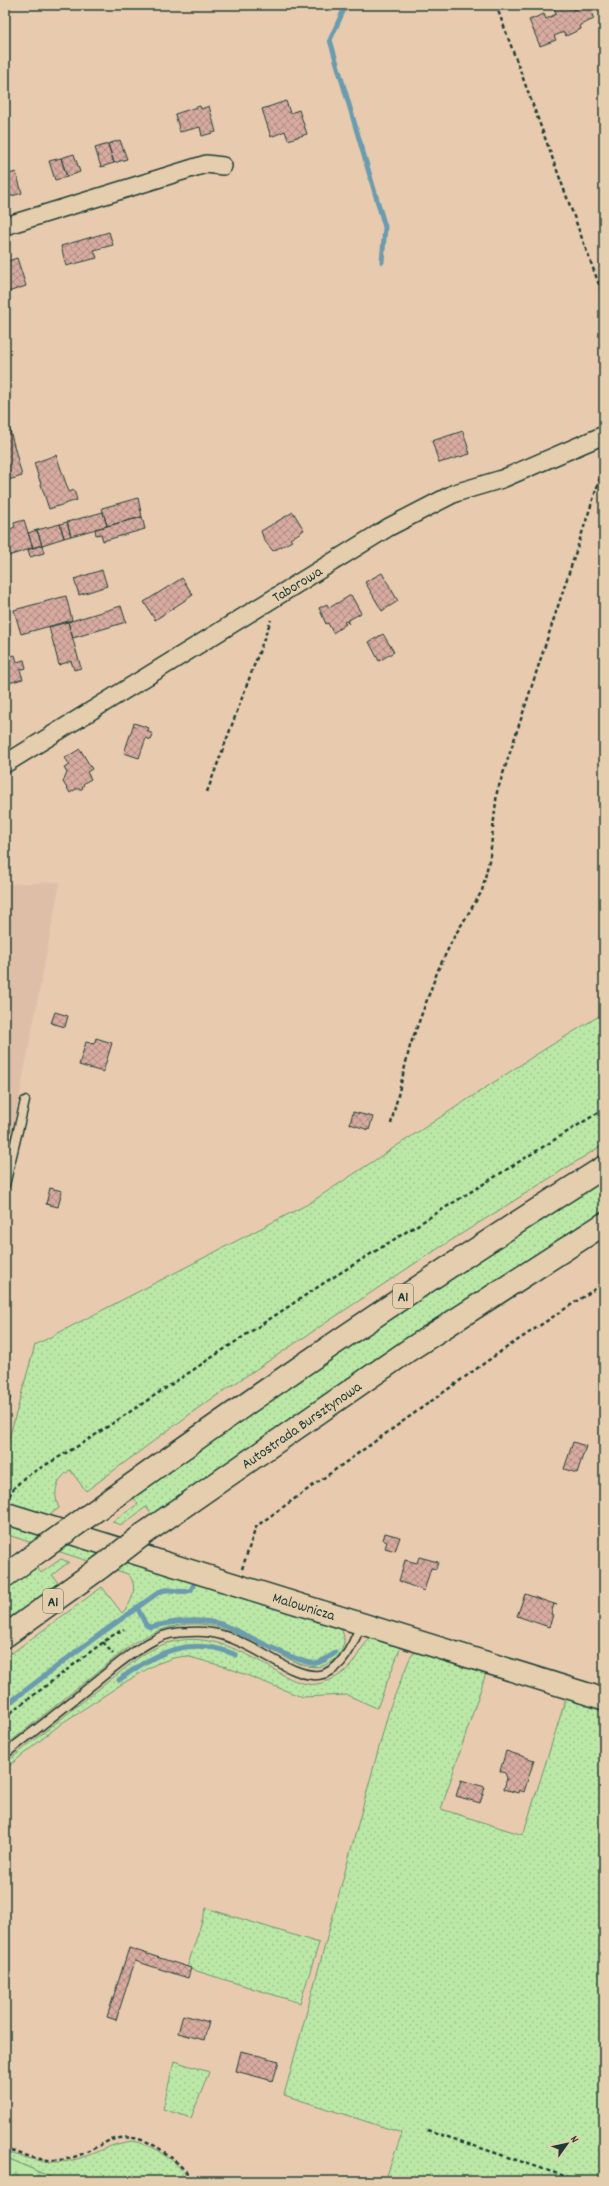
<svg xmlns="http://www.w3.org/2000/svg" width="609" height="2186" viewBox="0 0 609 2186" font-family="Dekko,sans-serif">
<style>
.built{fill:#dfbea8}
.grass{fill:url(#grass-dots);stroke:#6d926d}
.forest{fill:url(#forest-firs);stroke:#6d926d}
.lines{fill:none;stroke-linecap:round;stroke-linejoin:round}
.stream{stroke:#6b9bae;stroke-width:5}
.building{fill:url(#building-cross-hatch);stroke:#1f3d34}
.service-casing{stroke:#1f3d34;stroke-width:11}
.minor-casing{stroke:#1f3d34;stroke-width:20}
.tertiary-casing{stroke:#1f3d34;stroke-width:24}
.motorway-casing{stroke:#1f3d34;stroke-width:25}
.path{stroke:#1f3d34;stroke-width:2.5;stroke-dasharray:4 3;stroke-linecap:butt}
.service{stroke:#e4ceae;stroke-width:8}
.minor{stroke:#e4ceae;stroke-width:17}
.tertiary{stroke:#e4ceae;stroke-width:21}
.motorway{stroke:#e4ceae;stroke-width:22}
.motorway-bridge-casing{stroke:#1f3d34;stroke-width:25;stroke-linecap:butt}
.motorway-bridge{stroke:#e4ceae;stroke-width:22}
.labels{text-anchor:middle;stroke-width:4;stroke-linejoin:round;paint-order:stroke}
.shield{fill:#e4ceae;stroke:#5a6859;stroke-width:1}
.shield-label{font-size:14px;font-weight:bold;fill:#1f3d34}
.street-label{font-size:15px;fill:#1f3d34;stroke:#e4ceae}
</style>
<defs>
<pattern id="grass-dots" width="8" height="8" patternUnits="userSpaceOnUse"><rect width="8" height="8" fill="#bbe8a6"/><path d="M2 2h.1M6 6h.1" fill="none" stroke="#a0c890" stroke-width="1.8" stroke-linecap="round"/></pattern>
<pattern id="forest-firs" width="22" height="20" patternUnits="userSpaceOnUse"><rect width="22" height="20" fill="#bbe8a6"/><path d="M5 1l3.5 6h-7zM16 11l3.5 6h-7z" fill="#a0c890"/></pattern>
<pattern id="building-cross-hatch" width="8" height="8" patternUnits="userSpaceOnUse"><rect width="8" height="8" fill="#d7aba0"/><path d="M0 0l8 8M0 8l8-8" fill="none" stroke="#ae8c83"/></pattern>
</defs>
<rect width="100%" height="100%" fill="#e8cbaf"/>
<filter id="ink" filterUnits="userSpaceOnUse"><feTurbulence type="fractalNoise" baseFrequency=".025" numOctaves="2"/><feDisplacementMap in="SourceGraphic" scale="8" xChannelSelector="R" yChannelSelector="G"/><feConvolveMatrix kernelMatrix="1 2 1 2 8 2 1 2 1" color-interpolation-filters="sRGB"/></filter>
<g filter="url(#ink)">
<path class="built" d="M 60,882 L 20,1094 L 5,1164 L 5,884 Z"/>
<path class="grass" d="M 604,1013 L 604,1144 L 420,1260 L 201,1406 L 86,1491 L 70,1470 C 57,1479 52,1493 59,1508 L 48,1516 L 5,1504 L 5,1453 L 35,1345 L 308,1204 L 537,1054 Z
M 604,1179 L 604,1213 C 451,1310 301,1411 152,1515 L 146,1507 L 122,1525 L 112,1522 L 138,1504 L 132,1495 L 460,1271 Z
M 5,1521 L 339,1626 C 351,1641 340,1661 322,1666 C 315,1668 308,1666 300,1664 C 236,1635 205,1603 135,1642 L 5,1746 L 5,1658 L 102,1587 L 122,1613 C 132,1604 139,1585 128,1574 L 5,1534 Z
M 61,1559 L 69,1562 L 52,1575 L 59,1584 L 5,1624 L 5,1587 L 35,1565 L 41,1573 Z
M 372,1637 L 398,1642 L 400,1649 L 377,1708 L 347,1695 L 302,1697 L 226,1667 L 186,1656 L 173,1658 L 156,1664 L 122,1684 L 62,1723 L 5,1769 L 5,1763 L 138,1658 C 182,1627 220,1639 263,1663 C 277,1671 290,1681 307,1684 C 318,1686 332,1680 341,1674 C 356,1665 359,1647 372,1637 Z
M 416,1650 L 487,1670 L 441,1809 L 523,1835 L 567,1695 L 604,1707 L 604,2181 L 385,2181 L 402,2133 L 284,2095 L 390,1707 L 410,1658 Z
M 206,1908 L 319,1943 L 300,2003 L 187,1968 Z
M 174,2061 L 209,2072 L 191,2118 L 163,2109 Z
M 133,2141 C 162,2148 172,2159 192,2181 L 59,2181 L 5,2157 L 5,2152 C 31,2159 54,2167 80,2158 C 101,2152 108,2144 133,2141 Z"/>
<path class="forest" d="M 5,2157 L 59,2181 L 5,2181 Z"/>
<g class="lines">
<path class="stream" d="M 346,5 L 330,40 L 385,227 L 382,262
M 137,1607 L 146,1625 L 150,1627 C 172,1622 194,1618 217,1623 C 240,1629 300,1666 316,1663 C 323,1662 329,1657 335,1653
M 119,1680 C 156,1652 190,1635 236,1655
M 5,1706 L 85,1645 L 159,1592 C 169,1586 181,1595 191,1590 L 193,1586"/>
</g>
<path class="building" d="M 553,5 L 571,5 L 573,10 L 588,5 L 594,19 L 580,25 L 581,29 L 566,36 L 564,32 L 554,36 L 556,40 L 540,46 L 529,20 L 544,14 L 546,19 L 556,14 Z
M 286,101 L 290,113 L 299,110 L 307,134 L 288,140 L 285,131 L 271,137 L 262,109 Z
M 200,106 L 201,109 L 209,106 L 216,132 L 202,136 L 200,127 L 180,132 L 175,114 Z
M 120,140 L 127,159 L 114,163 L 108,144 Z
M 108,144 L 114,163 L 101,167 L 95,148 Z
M 74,154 L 80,172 L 67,177 L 61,158 Z
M 61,158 L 67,177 L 55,180 L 49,161 Z
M 16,172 L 22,193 L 5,198 L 5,175 Z
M 109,232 L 113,245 L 94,250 L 97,258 L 66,266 L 61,246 Z
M 17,258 L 26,286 L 5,293 L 5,262 Z
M 5,423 L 8,423 L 22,476 L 5,481 Z
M 463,431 L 470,454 L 439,463 L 432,441 Z
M 56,455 L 69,492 L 74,490 L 77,500 L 49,509 L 34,463 Z
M 138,498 L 142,517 L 107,526 L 102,508 Z
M 103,512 L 107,526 L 71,536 L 67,522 Z
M 293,512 L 304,530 L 290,539 L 292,541 L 273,551 L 264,540 L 261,531 Z
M 142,517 L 145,529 L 103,541 L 101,534 L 96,535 L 95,529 Z
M 24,520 L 33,548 L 5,557 L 5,531 L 15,527 L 14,523 Z
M 67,522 L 71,536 L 64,538 L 60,524 Z
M 60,524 L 64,538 L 42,545 L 37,530 Z
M 37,530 L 42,545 L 33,548 L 28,533 Z
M 42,545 L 44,553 L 30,557 L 28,549 Z
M 102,570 L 107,586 L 79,595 L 74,579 Z
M 382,573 L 398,601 L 382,611 L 365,582 Z
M 5,575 L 8,585 L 5,586 Z
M 182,578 L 193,595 L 155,620 L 144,602 Z
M 351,595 L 361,613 L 347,621 L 349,624 L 346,621 L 344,622 L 346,624 L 333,633 L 328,623 L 326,624 L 319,608 L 327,604 L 329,608 Z
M 66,596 L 72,620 L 21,634 L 14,610 Z
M 121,606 L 126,622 L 73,638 L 68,622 Z
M 5,615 L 10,631 L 5,632 Z
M 68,622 L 81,668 L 74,670 L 71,661 L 59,665 L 49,627 Z
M 383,634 L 394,652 L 379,661 L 369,642 Z
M 15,655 L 17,662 L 24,660 L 26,668 L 20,670 L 23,679 L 5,684 L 5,658 Z
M 134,723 L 149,728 L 147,731 L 153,734 L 151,740 L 146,738 L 139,758 L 124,753 Z
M 80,749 L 92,769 L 87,772 L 91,779 L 84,783 L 82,789 L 76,789 L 70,793 L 63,782 L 67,773 L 64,768 L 70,765 L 65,758 Z
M 55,1012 L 68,1016 L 65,1027 L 51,1023 Z
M 96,1038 L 112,1043 L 103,1072 L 79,1065 L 86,1042 L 94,1044 Z
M 353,1112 L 373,1117 L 369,1130 L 350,1124 Z
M 50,1188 L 62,1191 L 58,1207 L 46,1204 Z
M 5,1394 L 11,1396 L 5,1417 Z
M 573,1442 L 586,1446 L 577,1473 L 564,1469 Z
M 385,1533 L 400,1537 L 395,1551 L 385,1548 L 387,1542 L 383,1540 Z
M 419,1557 L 438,1562 L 436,1569 L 431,1568 L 424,1591 L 399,1581 L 405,1560 L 417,1563 Z
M 525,1594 L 557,1605 L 554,1604 L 551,1614 L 553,1615 L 549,1627 L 517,1616 Z
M 506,1751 L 534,1760 L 524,1792 L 519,1790 L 518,1793 L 504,1789 L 507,1778 L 505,1773 L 500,1771 Z
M 461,1780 L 485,1787 L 480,1803 L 456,1796 Z
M 129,1948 L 191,1968 L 188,1978 L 135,1961 L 116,2020 L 107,2017 Z
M 183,2015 L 209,2022 L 204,2040 L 178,2033 Z
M 241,2051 L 279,2061 L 273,2081 L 236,2071 Z"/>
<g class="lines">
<defs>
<path id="service" d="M 5,1185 L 25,1101
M 5,1754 C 34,1731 64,1708 93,1684 C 112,1669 132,1651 154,1640 C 164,1634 177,1632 189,1632 C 201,1631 213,1632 225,1636 C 285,1655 326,1720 361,1624"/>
<g id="minor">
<path d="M 5,226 L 206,164 L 223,166"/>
<path id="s1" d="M 5,764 L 389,527 L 455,493 L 502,479 L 604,435"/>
</g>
<g id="tertiary">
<path id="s2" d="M 5,1513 L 604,1699"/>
</g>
<g id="motorway">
<path d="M 88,1516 C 257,1394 428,1278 604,1167"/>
<path id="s3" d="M 145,1533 L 409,1350 L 604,1224"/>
<path d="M 5,1576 L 42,1549"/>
<path d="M 5,1636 L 101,1567"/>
</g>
</defs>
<use href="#service" class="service-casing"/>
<use href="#minor" class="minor-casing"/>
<use href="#tertiary" class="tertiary-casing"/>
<use href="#motorway" class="motorway-casing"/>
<path class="path" d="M 496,5 L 604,298
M 207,792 L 271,620
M 391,1124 L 410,1046 L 438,970 L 454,937 L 482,891 L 490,856 L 497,792 L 604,466
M 9,1496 L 14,1488 L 25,1477 L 83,1443 L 324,1283 L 604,1109
M 242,1569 L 256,1527 L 262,1522 L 500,1352 L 604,1283
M 103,1642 L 113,1654
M 5,1717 L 110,1637 L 124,1629
M 427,2130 L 579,2181
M 5,2149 C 22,2154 38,2161 56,2160 C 73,2160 89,2151 104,2143 C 141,2125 171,2155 195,2181"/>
<use href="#service" class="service"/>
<use href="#minor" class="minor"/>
<use href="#tertiary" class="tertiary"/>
<use href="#motorway" class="motorway"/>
<defs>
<path id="motorway-bridge" d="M 42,1549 L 88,1516
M 101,1567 L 145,1533"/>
</defs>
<use href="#motorway-bridge" class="motorway-bridge-casing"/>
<use href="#motorway-bridge" class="motorway-bridge"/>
</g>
</g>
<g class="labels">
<g class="shield">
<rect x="393" y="1284" width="20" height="24" rx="3"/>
<rect x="43" y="1589" width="20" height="24" rx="3"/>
</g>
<g class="shield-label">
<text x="403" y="1301">A1</text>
<text x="53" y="1606">A1</text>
</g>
<g class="street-label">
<text dy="5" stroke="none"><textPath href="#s1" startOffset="343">Taborowa</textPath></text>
<text dy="5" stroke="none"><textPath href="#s3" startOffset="190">Autostrada Bursztynowa</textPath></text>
<text dy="5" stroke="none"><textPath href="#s2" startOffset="313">Malownicza</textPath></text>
</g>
</g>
<rect width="609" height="2186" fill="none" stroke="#e4ceae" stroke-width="20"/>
<rect x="10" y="10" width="589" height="2166" fill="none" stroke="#1f3d34" stroke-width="1.5" filter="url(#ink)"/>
<g transform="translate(567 2144) rotate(57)" stroke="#e4ceae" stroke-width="3" paint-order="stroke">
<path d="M0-3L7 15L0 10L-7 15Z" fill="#1f3d34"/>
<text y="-6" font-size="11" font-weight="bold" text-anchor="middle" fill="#1f3d34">N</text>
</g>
</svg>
